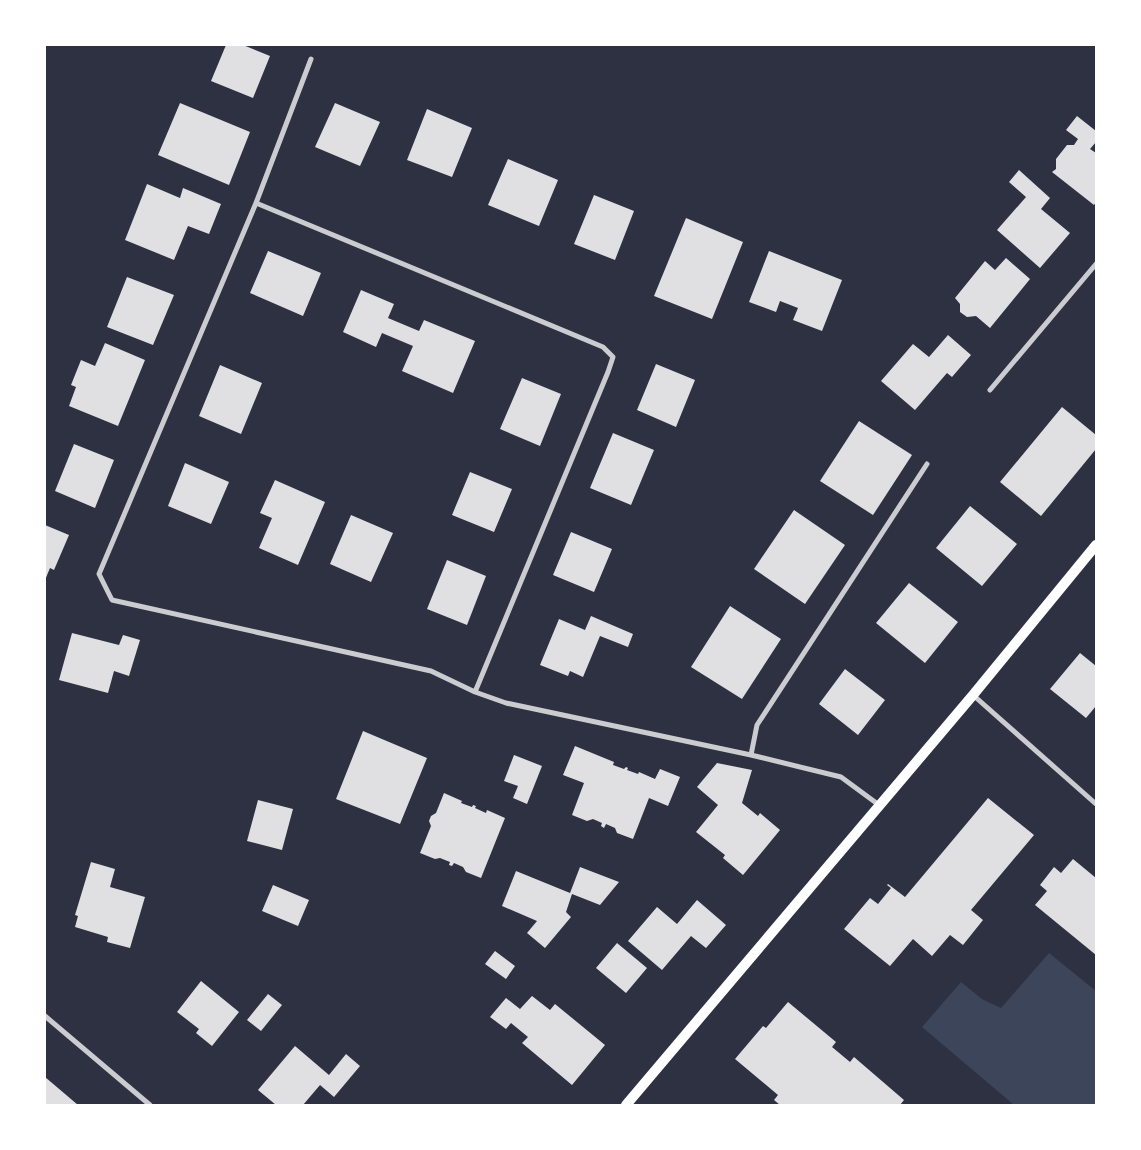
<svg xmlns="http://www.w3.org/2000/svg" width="1141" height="1150" viewBox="0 0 1141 1150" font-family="'Work Sans',sans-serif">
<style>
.green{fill:#3c4559}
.building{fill:#e0e0e3}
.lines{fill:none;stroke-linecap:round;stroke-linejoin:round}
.minor{stroke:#caccd0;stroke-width:5}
.secondary{stroke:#fff;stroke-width:10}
</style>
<rect width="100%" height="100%" fill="#2d3142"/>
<path class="green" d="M 1049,953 L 1096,991 L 1096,1105 L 1014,1105 L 922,1027 L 961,982 L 982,999 L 1001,1008 Z"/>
<path class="building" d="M 226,45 L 243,45 L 270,56 L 253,98 L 211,81 Z
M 180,103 L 250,132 L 229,185 L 158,155 Z
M 335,103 L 380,122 L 360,166 L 315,147 Z
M 427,109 L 472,128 L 452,177 L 407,160 Z
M 1077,116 L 1096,131 L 1096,142 L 1090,149 L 1096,153 L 1096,202 L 1094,205 L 1052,172 L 1056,169 L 1056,159 L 1067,145 L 1074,145 L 1078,139 L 1066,130 Z
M 508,159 L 558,180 L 539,226 L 488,205 Z
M 1019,170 L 1050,198 L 1041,209 L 1070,233 L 1040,268 L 997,230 L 1026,197 L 1009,182 Z
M 147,184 L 180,198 L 183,188 L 221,204 L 209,234 L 188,226 L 174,260 L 125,240 Z
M 594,195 L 634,211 L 615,260 L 574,244 Z
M 686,218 L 743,242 L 712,319 L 654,296 Z
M 268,251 L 321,273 L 303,316 L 250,293 Z
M 769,251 L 842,280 L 822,331 L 793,320 L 798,308 L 780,301 L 776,312 L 749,302 Z
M 1006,258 L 1030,279 L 990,328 L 976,316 L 967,317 L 960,312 L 960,304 L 955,298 L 985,261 L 995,270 Z
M 127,277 L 174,295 L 153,345 L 107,327 Z
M 361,290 L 394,304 L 388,318 L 419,331 L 424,320 L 475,341 L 453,393 L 402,371 L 413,346 L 382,333 L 376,347 L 343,332 Z
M 948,335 L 971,355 L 952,377 L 947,373 L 915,410 L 881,381 L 913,344 L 929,357 Z
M 105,343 L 145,360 L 118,426 L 69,406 L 76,387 L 71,385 L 81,360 L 95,366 Z
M 656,364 L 695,380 L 676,427 L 637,410 Z
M 220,365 L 262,383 L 241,434 L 199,416 Z
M 522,378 L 561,394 L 540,446 L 500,429 Z
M 1062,407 L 1096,435 L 1096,449 L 1041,516 L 1000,482 Z
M 859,421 L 912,455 L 873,515 L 820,481 Z
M 613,433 L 654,450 L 631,505 L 590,488 Z
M 74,444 L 114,460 L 95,508 L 55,491 Z
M 185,463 L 229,482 L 211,524 L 168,506 Z
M 470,472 L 512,489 L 494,532 L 452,515 Z
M 275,480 L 325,502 L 298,565 L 259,548 L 272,518 L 260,513 Z
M 970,506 L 1017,544 L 982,586 L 936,548 Z
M 794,510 L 845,545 L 805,604 L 754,569 Z
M 351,515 L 393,533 L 371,582 L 330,564 Z
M 45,525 L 69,535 L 54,570 L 50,568 L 45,580 Z
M 571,532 L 612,549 L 594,592 L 553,575 Z
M 447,560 L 486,576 L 467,625 L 427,609 Z
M 909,583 L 958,622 L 925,663 L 876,623 Z
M 730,606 L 781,639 L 742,699 L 691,667 Z
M 591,616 L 633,634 L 628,647 L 600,636 L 583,677 L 570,671 L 568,676 L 540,665 L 559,619 L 585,630 Z
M 72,633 L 119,645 L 123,635 L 140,640 L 129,676 L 114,671 L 108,693 L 59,680 Z
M 1080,653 L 1096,666 L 1096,706 L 1086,718 L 1050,689 Z
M 845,669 L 885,700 L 858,735 L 819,704 Z
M 363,731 L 427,758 L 400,824 L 336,799 Z
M 575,746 L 614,762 L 613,765 L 624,769 L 626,767 L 628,768 L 627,770 L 638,774 L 639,772 L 655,779 L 660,769 L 680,777 L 668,806 L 649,798 L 633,839 L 617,833 L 615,828 L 606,824 L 604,828 L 601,826 L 602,823 L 593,819 L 587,821 L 572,815 L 584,783 L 563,775 Z
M 514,755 L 542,766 L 527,804 L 513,798 L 518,786 L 504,781 Z
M 717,763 L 752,770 L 742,803 L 758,816 L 760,813 L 780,830 L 743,875 L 723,858 L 725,855 L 696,832 L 718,805 L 697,787 Z
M 444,793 L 462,801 L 461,803 L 472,807 L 473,805 L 476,806 L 475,808 L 486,813 L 487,810 L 505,818 L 481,878 L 466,872 L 463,867 L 454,863 L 452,866 L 449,865 L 450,862 L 440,858 L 435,859 L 420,853 L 431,826 L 429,821 L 431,816 L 436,813 Z
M 988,798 L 1034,835 L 971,910 L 983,920 L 963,945 L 950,935 L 932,956 L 913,939 L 890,966 L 844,929 L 870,898 L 878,904 L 891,888 L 887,885 L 888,884 L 905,897 Z
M 258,800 L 293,809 L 282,850 L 247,841 Z
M 1073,859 L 1096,878 L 1096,955 L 1035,905 L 1047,891 L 1040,885 L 1054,867 L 1061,873 Z
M 91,862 L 115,869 L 110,887 L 145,897 L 130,948 L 107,942 L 108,937 L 75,927 L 78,916 L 75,915 Z
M 580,867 L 619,882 L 600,905 L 572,894 L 566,912 L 571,917 L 545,948 L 527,933 L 537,921 L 502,906 L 516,871 L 570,893 Z
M 273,885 L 309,900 L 298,926 L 262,911 Z
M 697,900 L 726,925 L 706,948 L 691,936 L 662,970 L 628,941 L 657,907 L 677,924 Z
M 617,943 L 647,968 L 626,993 L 596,968 Z
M 495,951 L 515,966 L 506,979 L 485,964 Z
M 201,981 L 239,1012 L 212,1046 L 196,1033 L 199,1029 L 177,1012 Z
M 268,994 L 282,1005 L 261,1031 L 247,1020 Z
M 532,996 L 550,1010 L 555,1004 L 605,1045 L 572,1085 L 522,1043 L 528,1037 L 511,1023 L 506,1029 L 490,1017 L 506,998 L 520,1009 Z
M 788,1002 L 836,1042 L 832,1047 L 850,1062 L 854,1057 L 904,1100 L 900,1105 L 780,1105 L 774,1100 L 778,1095 L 735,1059 L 763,1026 L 766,1028 Z
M 295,1046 L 329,1075 L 346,1054 L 360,1066 L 334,1097 L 320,1085 L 303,1105 L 276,1105 L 258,1090 Z
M 45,1077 L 78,1105 L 45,1105 Z"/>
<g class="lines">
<path class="minor" d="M 256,203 L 311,59
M 990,390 L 1096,264
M 475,692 L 608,372 L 613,357 L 603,347 L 256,203 L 99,574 L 112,600 L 431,671 L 475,692 L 506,703 L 751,755 L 841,777 L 879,805
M 973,695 L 1096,804
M 751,755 L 757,725 L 927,464
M 45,1016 L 150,1105"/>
<path class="secondary" d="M 626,1105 L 973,695 L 1096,545"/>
</g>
<rect width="1141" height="1150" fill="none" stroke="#ffffff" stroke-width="92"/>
</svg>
